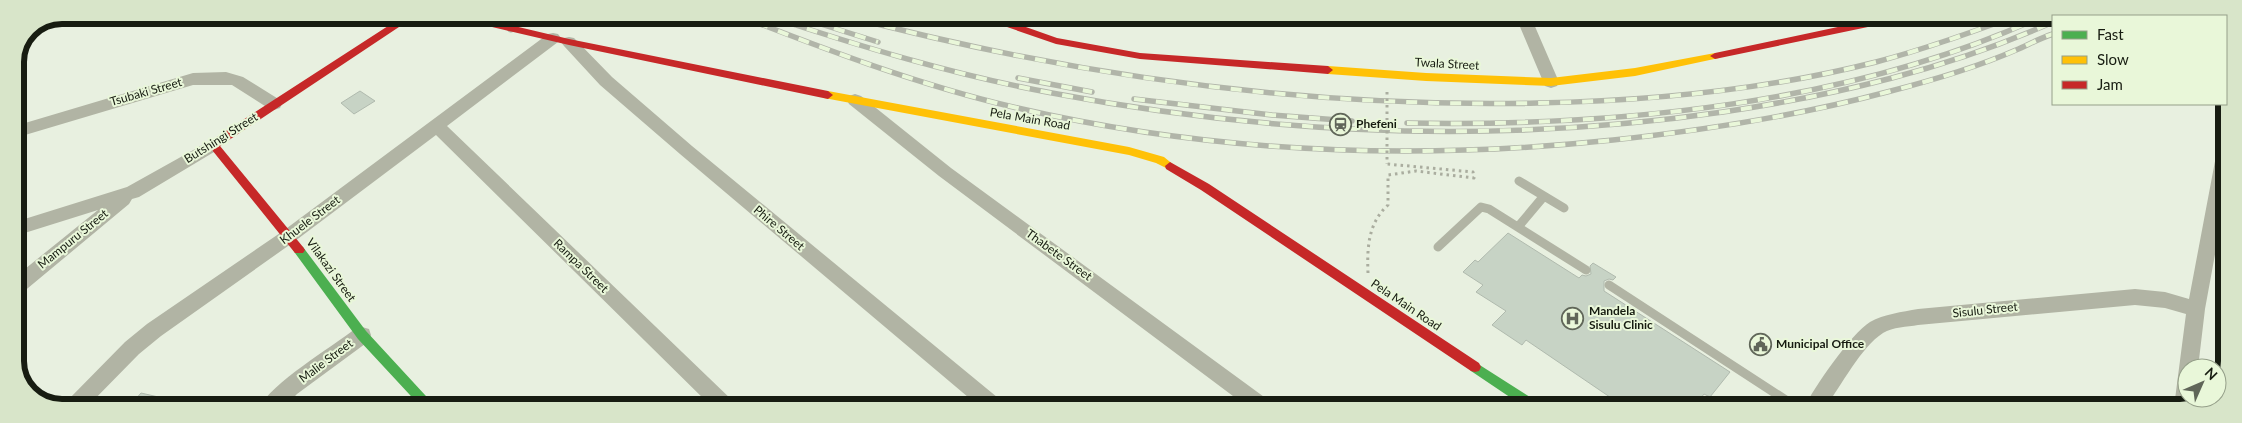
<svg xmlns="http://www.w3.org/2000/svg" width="2242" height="423" viewBox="0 0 2242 423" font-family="Lato,sans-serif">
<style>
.building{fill:#c7d3c5;stroke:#b0baae}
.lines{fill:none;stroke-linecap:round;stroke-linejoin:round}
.path{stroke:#aaad9f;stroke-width:3;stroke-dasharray:2.5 4;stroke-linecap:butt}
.lane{stroke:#b1b4a4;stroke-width:9}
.street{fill:#b1b4a4;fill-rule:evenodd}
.fast{fill:#4caf50;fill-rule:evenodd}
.slow{fill:#ffc107;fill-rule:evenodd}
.jam{fill:#c62828;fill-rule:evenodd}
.rail-casing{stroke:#b1b5a9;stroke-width:5.5}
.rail{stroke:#e9f7d9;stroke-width:4;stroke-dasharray:11;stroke-linecap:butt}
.path-bridge{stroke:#aaad9f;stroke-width:3;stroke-dasharray:2.5 4;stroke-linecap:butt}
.labels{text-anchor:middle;stroke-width:4;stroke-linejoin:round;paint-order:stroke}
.street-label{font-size:12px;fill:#171c11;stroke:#e9f7d9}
.poi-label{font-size:12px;font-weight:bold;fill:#171c11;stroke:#e9f7d9;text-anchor:start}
.rim{fill:none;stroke:#171c11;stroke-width:6}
</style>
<rect width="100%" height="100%" fill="#e8f0e0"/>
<path class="building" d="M 360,91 L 375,101 L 354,114 L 341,103 Z
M 1508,233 L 1579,278 L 1582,275 L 1586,276 L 1591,274 L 1590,266 L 1593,263 L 1616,277 L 1613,280 L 1609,279 L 1604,281 L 1604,291 L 1730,372 L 1710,397 L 1704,394 L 1693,408 L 1626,408 L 1526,340 L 1522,345 L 1492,325 L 1506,311 L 1476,292 L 1483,285 L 1463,272 L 1475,260 L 1478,262 Z
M 141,393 L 180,402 L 180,408 L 128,408 Z"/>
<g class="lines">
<path class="path" d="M 1368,273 C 1367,248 1368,223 1388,205 L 1388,175 L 1416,171 L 1474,178 L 1473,172 L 1387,164"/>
<path class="lane" d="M 502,15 L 511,28
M 1519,181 L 1564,208
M 1518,227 L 1544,196
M 15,245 L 17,229
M 1438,247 L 1481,207 L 1489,209 L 1586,270
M 1609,285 L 1798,408"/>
<path class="street" d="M 61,15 L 86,15 L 83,19 L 26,34 L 28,29 Z
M 1515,15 L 1530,15 L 1559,82 L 1557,86 L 1551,88 L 1545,86 Z
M 553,33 L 558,34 L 561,38 L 558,42 L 447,126 L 734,402 L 737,408 L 713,408 L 436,135 L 295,241 L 161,336 L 139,354 L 86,408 L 63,408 L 66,402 L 125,342 L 147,324 L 283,231 L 548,34 Z
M 569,37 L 574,38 L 612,77 L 692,146 L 1003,402 L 1006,408 L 981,408 L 680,154 L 600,85 L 564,46 L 561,42 L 564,38 Z
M 226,72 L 243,77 L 280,100 L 282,104 L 280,108 L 274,110 L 268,108 L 232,85 L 193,85 L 15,138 L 15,126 L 193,73 Z
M 855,94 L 861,96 L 951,168 L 1271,402 L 1274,408 L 1249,408 L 939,176 L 849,104 L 847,100 L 849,96 Z
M 2227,134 L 2227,189 L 2205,309 L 2198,368 L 2187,368 L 2187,398 L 2195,398 L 2194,403 L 2181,408 L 2174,407 L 2186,314 L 2165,308 L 2135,305 L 1918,325 C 1907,327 1893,327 1883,333 C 1861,347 1841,386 1825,408 L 1804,408 C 1814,387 1851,334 1870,322 C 1884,314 1902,312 1918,309 L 2135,289 L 2165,292 L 2189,299 L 2219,140 L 2221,136 Z
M 213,139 L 219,141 L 221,145 L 219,149 L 139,197 L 132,199 L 129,204 L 22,293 L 15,295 L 15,277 L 98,210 L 15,236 L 15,222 L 127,187 Z
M 362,327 L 369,329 L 371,335 L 369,341 L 297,394 L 283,408 L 259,408 C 271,383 332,347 355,329 Z"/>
<path class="fast" d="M 299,245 L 303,247 L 366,331 L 437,408 L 422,408 L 358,339 L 295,253 L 293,250 L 295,247 Z
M 1475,362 L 1541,404 L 1542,408 L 1526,408 L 1471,371 L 1469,367 L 1471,363 Z"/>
<path class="slow" d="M 1715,53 L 1720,56 L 1719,58 L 1635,76 L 1551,86 L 1426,81 L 1328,74 L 1323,70 L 1328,66 L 1426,73 L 1551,78 L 1635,68 Z
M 828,91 L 1129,147 L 1164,157 L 1175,166 L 1170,170 L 1156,163 L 1129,155 L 824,98 L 823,95 Z"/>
<path class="jam" d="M 405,15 L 417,15 L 220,146 L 303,247 L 305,250 L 303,253 L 295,253 L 208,145 L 209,142 Z
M 449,15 L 468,15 L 569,39 L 828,91 L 833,95 L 828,99 L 569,45 L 454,18 Z
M 976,15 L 992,15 L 1057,38 L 1140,53 L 1328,66 L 1333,70 L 1328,74 L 1140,59 L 1056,44 L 978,17 Z
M 1894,15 L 1916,15 L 1911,18 L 1715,59 L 1710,56 L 1715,53 Z
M 1170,162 L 1209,184 L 1479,363 L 1481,367 L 1479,371 L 1475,372 L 1471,371 L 1201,190 L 1166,169 L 1165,166 Z"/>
<defs>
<path id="rail" d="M 737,15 C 827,50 919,85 1013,107 C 1210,153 1413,161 1613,140 C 1706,130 1797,116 1887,92 C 1930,81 1975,68 2016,50 C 2028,45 2040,38 2053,34
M 765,15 C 859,46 954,75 1052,93 C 1273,135 1500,144 1723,112 C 1837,95 1947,69 2053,22
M 792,15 L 878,42
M 842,15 C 1069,75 1301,108 1537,103 C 1651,101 1766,90 1876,62 C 1925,49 1972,32 2019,15
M 2064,16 L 2066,15
M 1018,78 L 1092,92
M 1134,99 L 1272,115 L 1352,121
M 1407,123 C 1616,127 1854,104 2045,15"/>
</defs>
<use href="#rail" class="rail-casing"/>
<use href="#rail" class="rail"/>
<path class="path-bridge" d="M 1387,92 L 1387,164"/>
</g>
<defs>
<symbol id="station-ring" viewBox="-11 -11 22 22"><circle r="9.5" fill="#e9f7d9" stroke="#606659" stroke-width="1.5"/><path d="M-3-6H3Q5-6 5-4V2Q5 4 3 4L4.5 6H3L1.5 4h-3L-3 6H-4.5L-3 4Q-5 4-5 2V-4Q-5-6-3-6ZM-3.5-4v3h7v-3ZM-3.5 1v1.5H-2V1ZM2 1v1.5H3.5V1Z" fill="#606659"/></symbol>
<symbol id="hospital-ring" viewBox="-11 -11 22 22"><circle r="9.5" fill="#e9f7d9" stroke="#606659" stroke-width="1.5"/><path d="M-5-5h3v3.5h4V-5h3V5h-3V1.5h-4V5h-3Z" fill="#606659"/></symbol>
<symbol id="civic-ring" viewBox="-11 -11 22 22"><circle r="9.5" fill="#e9f7d9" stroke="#606659" stroke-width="1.5"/><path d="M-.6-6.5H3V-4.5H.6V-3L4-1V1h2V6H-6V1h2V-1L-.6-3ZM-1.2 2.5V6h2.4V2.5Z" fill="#606659"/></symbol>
</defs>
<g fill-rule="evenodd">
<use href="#station-ring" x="1328" y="112" width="25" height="25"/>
<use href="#hospital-ring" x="1560" y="306" width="25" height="25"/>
<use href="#civic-ring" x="1748" y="332" width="25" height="25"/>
</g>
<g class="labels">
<g class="street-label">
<text transform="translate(1447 64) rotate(3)" y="4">Twala Street</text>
<text transform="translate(146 92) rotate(-16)" y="4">Tsubaki Street</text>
<text transform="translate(1030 119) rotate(10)" y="4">Pela Main Road</text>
<text transform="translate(221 138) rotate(-32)" y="4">Butshingi Street</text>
<text transform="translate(310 220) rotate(-37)" y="4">Khuele Street</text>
<text transform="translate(779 228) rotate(40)" y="4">Phire Street</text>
<text transform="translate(73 239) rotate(-39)" y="4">Mampuru Street</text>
<text transform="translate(1059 255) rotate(36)" y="4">Thabete Street</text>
<text transform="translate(581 266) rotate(44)" y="4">Rampa Street</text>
<text transform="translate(331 270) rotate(54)" y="4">Vilakazi Street</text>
<text transform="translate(1406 305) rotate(34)" y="4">Pela Main Road</text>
<text transform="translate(1985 310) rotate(-6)" y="4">Sisulu Street</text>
<text transform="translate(326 361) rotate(-37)" y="4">Malie Street</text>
</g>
<g class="poi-label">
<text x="1356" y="128">Phefeni</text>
<text x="1589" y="315">Mandela<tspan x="1589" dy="14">Sisulu Clinic</tspan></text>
<text x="1776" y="348">Municipal Office</text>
</g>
</g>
<path d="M0 0H2242V423H0ZM62 24H2180A38 38 0 0 1 2218 62V361A38 38 0 0 1 2180 399H62A38 38 0 0 1 24 361V62A38 38 0 0 1 62 24Z" fill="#d8e5c9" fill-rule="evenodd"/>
<path class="rim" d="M62 24H2180A38 38 0 0 1 2218 62V361A38 38 0 0 1 2180 399H62A38 38 0 0 1 24 361V62A38 38 0 0 1 62 24Z"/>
<rect x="2052" y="15" width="175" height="90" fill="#e9f7d9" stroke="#959f89"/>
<rect x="2062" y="31" width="25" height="8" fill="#4caf50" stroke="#959f89"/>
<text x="2097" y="40" font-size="15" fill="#171c11">Fast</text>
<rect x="2062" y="56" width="25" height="8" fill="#ffc107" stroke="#959f89"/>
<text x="2097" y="65" font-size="15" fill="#171c11">Slow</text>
<rect x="2062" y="81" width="25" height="8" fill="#c62828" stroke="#959f89"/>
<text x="2097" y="90" font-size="15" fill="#171c11">Jam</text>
<g transform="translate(2202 383) rotate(45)"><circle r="24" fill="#e9f7d9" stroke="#959f89"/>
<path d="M0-4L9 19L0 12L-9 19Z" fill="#606659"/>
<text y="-8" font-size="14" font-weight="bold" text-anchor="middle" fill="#171c11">N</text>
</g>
</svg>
